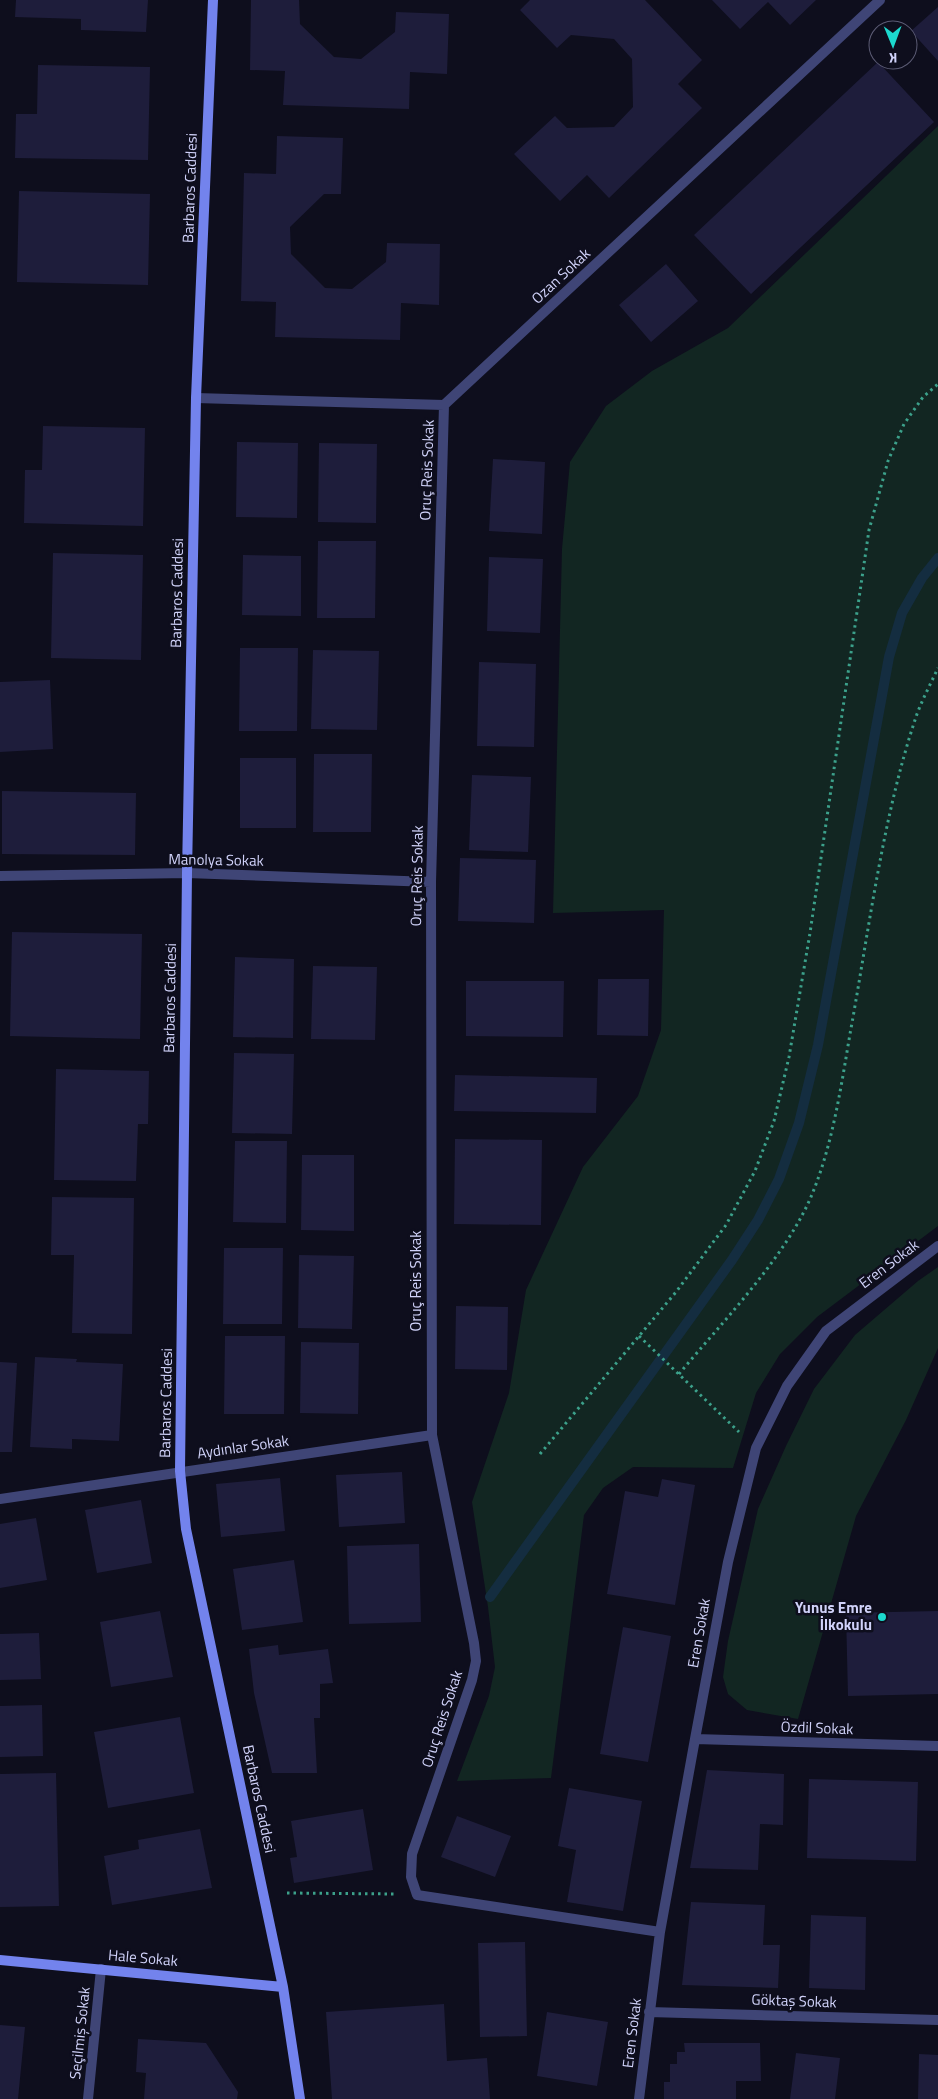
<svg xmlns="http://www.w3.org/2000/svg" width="938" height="2099" viewBox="0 0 938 2099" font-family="'Titillium Web',sans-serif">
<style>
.green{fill:#122622}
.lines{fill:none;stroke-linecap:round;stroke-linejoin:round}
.stream{stroke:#142d40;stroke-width:10}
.building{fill:#1e1d3b}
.path{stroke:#3ca18b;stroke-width:3;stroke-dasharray:2.5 4;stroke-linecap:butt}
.street{stroke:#3f4576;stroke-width:10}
.secondary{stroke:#7383ed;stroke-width:10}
.poi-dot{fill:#1cd9ce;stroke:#0e0e1d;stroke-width:2}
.labels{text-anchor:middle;stroke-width:5;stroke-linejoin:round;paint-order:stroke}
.street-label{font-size:15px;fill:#d0d2f9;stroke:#0e0e1d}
.poi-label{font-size:15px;font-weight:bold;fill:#d0d2f9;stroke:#0e0e1d;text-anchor:end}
</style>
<rect width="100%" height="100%" fill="#0e0e1d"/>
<path class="green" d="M 938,126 L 938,1226 L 817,1317 L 780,1354 L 756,1393 L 733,1468 L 633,1467 L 603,1488 L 584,1515 L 551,1778 L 457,1781 L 489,1696 L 495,1667 L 488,1607 L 472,1502 L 509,1393 L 526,1290 L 583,1167 L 638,1096 L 661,1030 L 664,910 L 553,913 L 562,549 L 570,462 L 606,406 L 652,371 L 728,328 Z
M 938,1267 L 938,1348 L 906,1420 L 856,1516 L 798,1719 L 747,1710 L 728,1694 L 723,1677 L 728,1641 L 758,1509 L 786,1446 L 814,1389 L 855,1335 L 918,1281 Z"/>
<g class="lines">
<path class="stream" d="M 490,1597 L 732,1260 L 758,1220 L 779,1179 L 799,1123 L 818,1045 L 889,657 L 902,613 L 922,578 L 938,558"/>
</g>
<path class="building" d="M 16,0 L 148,0 L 146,32 L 81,30 L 81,19 L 15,17 Z
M 251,0 L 299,0 L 300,24 L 334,57 L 361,59 L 395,32 L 396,12 L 449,14 L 447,74 L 410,72 L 409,109 L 283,105 L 285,71 L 250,70 Z
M 530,0 L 645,0 L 702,60 L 678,84 L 702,108 L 609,198 L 587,175 L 560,201 L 514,154 L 555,116 L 567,128 L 614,127 L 633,107 L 632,59 L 614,39 L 571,35 L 557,48 L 520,10 Z
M 712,0 L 816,0 L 790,25 L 768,2 L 740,29 Z
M 938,7 L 938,61 L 911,31 Z
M 878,62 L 934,122 L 751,294 L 694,235 Z
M 38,65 L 150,67 L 148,160 L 15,158 L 16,114 L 37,114 Z
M 277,136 L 343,138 L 341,194 L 324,194 L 290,227 L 291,254 L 325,288 L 352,289 L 386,262 L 387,243 L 440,244 L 439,305 L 401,303 L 400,340 L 275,337 L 276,302 L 241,301 L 244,173 L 276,174 Z
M 19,191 L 150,194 L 148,285 L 17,282 Z
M 666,264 L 698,301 L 651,342 L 619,305 Z
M 43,426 L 145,428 L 143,526 L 24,523 L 25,470 L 42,470 Z
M 237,442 L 298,443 L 297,518 L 236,517 Z
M 319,443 L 377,444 L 376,523 L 318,522 Z
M 493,459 L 545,462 L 542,534 L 489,531 Z
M 318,541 L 376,541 L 375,618 L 317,618 Z
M 53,553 L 143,555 L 141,660 L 51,658 Z
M 243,555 L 301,556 L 301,616 L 242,615 Z
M 489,557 L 543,559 L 540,633 L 487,631 Z
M 240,648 L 298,648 L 297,731 L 239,731 Z
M 313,650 L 379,651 L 377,730 L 311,729 Z
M 479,662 L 536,664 L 534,747 L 477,746 Z
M 50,680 L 53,749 L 0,752 L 0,682 Z
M 314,754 L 372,754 L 371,832 L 313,832 Z
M 240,758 L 296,758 L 296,828 L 240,828 Z
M 472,775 L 531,777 L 528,852 L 469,850 Z
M 2,791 L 136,793 L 135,855 L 2,854 Z
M 460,858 L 536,860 L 534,923 L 458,921 Z
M 12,932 L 142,934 L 140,1039 L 10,1036 Z
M 235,957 L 294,959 L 293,1038 L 233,1037 Z
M 313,966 L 377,967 L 375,1040 L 311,1039 Z
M 598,979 L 649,979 L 648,1036 L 597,1035 Z
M 466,981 L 564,981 L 563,1037 L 466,1036 Z
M 234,1053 L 294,1054 L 292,1134 L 232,1133 Z
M 56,1069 L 149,1071 L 148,1124 L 138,1124 L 136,1181 L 54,1180 Z
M 455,1075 L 597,1078 L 596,1113 L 454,1111 Z
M 455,1139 L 542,1140 L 541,1225 L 454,1224 Z
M 235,1141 L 287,1141 L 286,1223 L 233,1222 Z
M 302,1155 L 354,1155 L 354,1231 L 301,1230 Z
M 52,1197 L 134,1198 L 132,1334 L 72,1333 L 74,1255 L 51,1255 Z
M 224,1248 L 283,1248 L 282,1324 L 223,1324 Z
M 299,1255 L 354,1256 L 352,1329 L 298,1328 Z
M 456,1306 L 508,1307 L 507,1370 L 455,1369 Z
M 225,1336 L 285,1336 L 284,1414 L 224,1414 Z
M 301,1342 L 359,1343 L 358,1414 L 300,1413 Z
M 35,1357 L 77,1359 L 76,1362 L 123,1364 L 119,1441 L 72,1439 L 72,1449 L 30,1447 Z
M 0,1362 L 17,1363 L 12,1452 L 0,1452 Z
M 402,1472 L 405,1523 L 339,1527 L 336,1475 Z
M 280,1478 L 285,1531 L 221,1537 L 216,1484 Z
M 662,1479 L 695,1485 L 675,1605 L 607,1594 L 625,1491 L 658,1497 Z
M 141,1500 L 152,1563 L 97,1573 L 85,1510 Z
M 36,1518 L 47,1580 L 0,1588 L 0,1524 Z
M 419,1544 L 421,1622 L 349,1624 L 347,1546 Z
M 294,1560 L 303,1622 L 242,1630 L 233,1569 Z
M 160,1611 L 173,1677 L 111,1687 L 100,1622 Z
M 938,1611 L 938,1694 L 848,1696 L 846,1613 Z
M 623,1627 L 671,1636 L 648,1762 L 600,1754 Z
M 39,1633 L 41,1679 L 0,1680 L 0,1634 Z
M 278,1645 L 279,1655 L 328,1649 L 333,1683 L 320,1684 L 320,1718 L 314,1718 L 317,1773 L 272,1773 L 254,1693 L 249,1649 Z
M 42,1705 L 43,1756 L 0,1757 L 0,1706 Z
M 180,1717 L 194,1793 L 108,1808 L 94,1732 Z
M 707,1770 L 784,1774 L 783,1825 L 760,1824 L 758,1870 L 690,1868 Z
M 56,1773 L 59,1906 L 0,1907 L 0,1774 Z
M 809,1779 L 918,1782 L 916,1861 L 807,1858 Z
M 569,1788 L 642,1801 L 623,1911 L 567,1902 L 576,1850 L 558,1846 Z
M 363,1809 L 373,1870 L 294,1883 L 290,1858 L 297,1857 L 291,1821 Z
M 457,1816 L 511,1836 L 495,1877 L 441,1857 Z
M 200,1829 L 212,1888 L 112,1905 L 104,1856 L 139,1849 L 138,1840 Z
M 691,1902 L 765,1905 L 763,1945 L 780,1945 L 778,1988 L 682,1985 Z
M 811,1915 L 866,1917 L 865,1990 L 809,1988 Z
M 525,1942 L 527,2036 L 480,2037 L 478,1943 Z
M 444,2004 L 447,2061 L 487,2058 L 490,2099 L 332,2099 L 326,2012 Z
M 547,2012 L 608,2022 L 597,2086 L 537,2076 Z
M 0,2025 L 25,2027 L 18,2099 L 0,2099 Z
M 138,2039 L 206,2043 L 238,2092 L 237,2099 L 144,2099 L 146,2073 L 136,2072 Z
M 684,2043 L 760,2043 L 761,2081 L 736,2081 L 736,2099 L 664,2099 L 664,2082 L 670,2082 L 670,2064 L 677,2064 L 677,2052 L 685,2052 Z
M 796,2053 L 840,2058 L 835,2099 L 790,2099 Z
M 919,2054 L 938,2055 L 938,2099 L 918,2099 Z"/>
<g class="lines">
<path class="path" d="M 639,1336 L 739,1432
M 679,1374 C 723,1321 788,1255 813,1192 C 833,1142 841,1087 850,1034 C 869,930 883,814 917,714 C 923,698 931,683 938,668
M 540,1454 L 676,1292 L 726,1225 L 755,1171 L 774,1121 L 789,1057 L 810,933 L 869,530 L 888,461 L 904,424 L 923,397 L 938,384
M 287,1893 L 394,1894"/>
<path class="street" d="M 196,398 L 444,405 L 880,0
M 444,405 L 431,882 L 432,1435 L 474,1643 L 476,1661 L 472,1680 L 412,1854 L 411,1877 L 417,1895 L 660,1932
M 0,876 L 187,873 L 431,882
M 0,1499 L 432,1435
M 695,1739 L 938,1746
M 649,2012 L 938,2020
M 88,2099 L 101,1969
M 639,2099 L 660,1932 L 695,1739 L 728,1562 L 756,1448 L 787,1386 L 826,1331 L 938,1246"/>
<path class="secondary" d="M 213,0 L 196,398 L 187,873 L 180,1471 L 186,1529 L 283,1987 L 300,2099
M 0,1960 L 283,1987"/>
</g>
<circle class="poi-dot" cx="882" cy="1617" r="5"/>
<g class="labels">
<g class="street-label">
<text transform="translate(190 188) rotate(-88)" y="5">Barbaros Caddesi</text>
<text transform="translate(561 276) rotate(-43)" y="5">Ozan Sokak</text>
<text transform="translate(427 470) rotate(-88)" y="5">Oruç Reis Sokak</text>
<text transform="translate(177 593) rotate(-89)" y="5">Barbaros Caddesi</text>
<text transform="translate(216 860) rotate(1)" y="5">Manolya Sokak</text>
<text transform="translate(417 876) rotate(-89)" y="5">Oruç Reis Sokak</text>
<text transform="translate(170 998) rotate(-89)" y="5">Barbaros Caddesi</text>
<text transform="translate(889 1264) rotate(-37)" y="5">Eren Sokak</text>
<text transform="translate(416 1281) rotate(-90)" y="5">Oruç Reis Sokak</text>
<text transform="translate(166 1403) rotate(-89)" y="5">Barbaros Caddesi</text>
<text transform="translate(243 1447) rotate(-8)" y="5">Aydınlar Sokak</text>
<text transform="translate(699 1633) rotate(-80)" y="5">Eren Sokak</text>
<text transform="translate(442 1719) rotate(-72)" y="5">Oruç Reis Sokak</text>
<text transform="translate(817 1728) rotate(2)" y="5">Özdil Sokak</text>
<text transform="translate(259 1799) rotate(78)" y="5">Barbaros Caddesi</text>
<text transform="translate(143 1958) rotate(5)" y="5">Hale Sokak</text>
<text transform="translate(794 2001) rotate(2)" y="5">Göktaş Sokak</text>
<text transform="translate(80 2033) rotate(-84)" y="5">Seçilmiş Sokak</text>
<text transform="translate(632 2033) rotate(-83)" y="5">Eren Sokak</text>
</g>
<g class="poi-label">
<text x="872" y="1613">Yunus Emre<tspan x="872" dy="17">İlkokulu</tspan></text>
</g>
</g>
<g transform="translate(893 45) rotate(179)"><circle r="24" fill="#0e0e1d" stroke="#5c5c75"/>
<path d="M0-4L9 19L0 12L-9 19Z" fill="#1cd9ce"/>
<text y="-8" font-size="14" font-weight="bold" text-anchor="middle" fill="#d0d2f9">K</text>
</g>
</svg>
